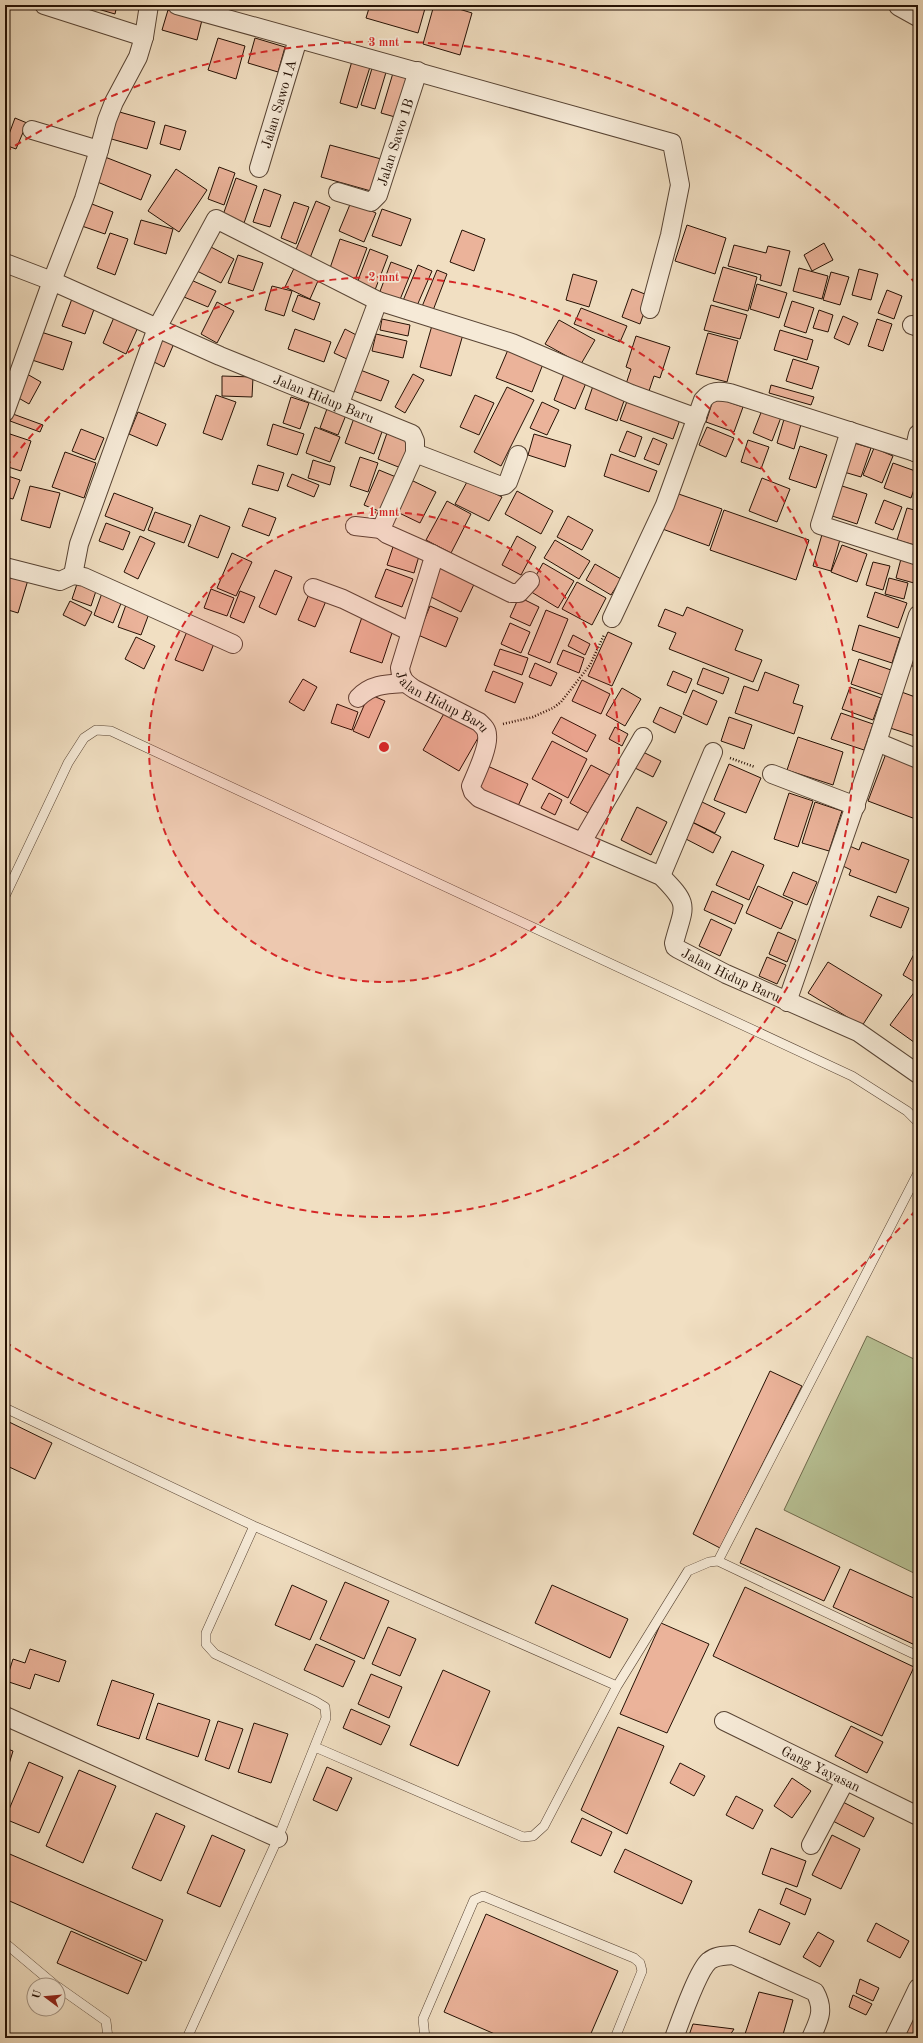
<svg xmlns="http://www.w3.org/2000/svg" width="923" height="2043" viewBox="0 0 923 2043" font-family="'Old Standard TT',serif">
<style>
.green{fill:#b8c295;stroke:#6e6a4c}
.building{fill:#ebb39a;stroke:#251104}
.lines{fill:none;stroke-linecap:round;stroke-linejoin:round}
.service-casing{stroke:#584434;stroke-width:10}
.minor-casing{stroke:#584434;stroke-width:20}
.tertiary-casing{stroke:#584434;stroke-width:24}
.path{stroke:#251104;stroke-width:2.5;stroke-dasharray:1 2;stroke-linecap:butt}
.service{stroke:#f6ead7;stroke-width:9}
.minor{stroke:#f6ead7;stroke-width:18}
.tertiary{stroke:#f6ead7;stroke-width:22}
.ring{fill:none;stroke:#d62828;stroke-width:2;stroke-dasharray:7 5}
.labels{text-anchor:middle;stroke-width:3.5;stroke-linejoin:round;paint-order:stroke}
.street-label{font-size:14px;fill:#251104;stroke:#f6ead7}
.centre{fill:#d62828;stroke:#f6ead7;stroke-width:2}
.ring-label{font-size:12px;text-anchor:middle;font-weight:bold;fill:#d62828;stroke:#f6ead7;stroke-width:3.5;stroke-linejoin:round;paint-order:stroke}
</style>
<rect width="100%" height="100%" fill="#f1dfc2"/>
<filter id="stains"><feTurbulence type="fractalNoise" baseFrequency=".005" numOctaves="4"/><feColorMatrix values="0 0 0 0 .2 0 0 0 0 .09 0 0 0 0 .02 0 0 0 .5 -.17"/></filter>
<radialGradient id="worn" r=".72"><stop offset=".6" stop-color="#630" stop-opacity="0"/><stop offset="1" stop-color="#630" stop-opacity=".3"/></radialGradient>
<path class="green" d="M 867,1336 L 918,1361 L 918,1575 L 784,1510 Z"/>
<path class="building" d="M 84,5 L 117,5 L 115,14 Z
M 370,5 L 426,5 L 418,33 L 366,18 Z
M 434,5 L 446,5 L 472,13 L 460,55 L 423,44 Z
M 459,5 L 476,5 L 475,9 Z
M 168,10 L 202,20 L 197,40 L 162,30 Z
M 218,38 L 245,46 L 236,79 L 208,70 Z
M 255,38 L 285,47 L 278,72 L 248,63 Z
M 352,61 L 370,67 L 357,108 L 340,103 Z
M 373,65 L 387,69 L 375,109 L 361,105 Z
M 393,73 L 407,77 L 395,117 L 381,113 Z
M 116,111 L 155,122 L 147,149 L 108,138 Z
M 15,118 L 27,123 L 16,149 L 5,145 Z
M 165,125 L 186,131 L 180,150 L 160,144 Z
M 330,145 L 381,159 L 371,191 L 321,177 Z
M 105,157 L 151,175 L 141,200 L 95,181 Z
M 219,167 L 235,173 L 224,205 L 208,199 Z
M 176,169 L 207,190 L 179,232 L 148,211 Z
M 236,178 L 257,186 L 244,223 L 223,215 Z
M 264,189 L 281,195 L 270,227 L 253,222 Z
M 84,201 L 113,212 L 105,234 L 76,224 Z
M 316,201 L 330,207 L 310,258 L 295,252 Z
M 294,202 L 309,207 L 296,244 L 281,238 Z
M 351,202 L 376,213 L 364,242 L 339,231 Z
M 382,209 L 411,219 L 401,246 L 372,236 Z
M 141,220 L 173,229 L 166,254 L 134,244 Z
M 687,225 L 726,238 L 715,274 L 675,261 Z
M 462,230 L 485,239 L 474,271 L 450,262 Z
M 110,233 L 128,239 L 115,275 L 97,268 Z
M 340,239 L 367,248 L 355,280 L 329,271 Z
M 824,243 L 833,260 L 812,271 L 804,255 Z
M 734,245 L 766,253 L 768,246 L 790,251 L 781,286 L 760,280 L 761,275 L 728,266 Z
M 209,246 L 234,259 L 221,283 L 197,271 Z
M 370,249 L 388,256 L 375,290 L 357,283 Z
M 238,255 L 263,263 L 253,291 L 228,283 Z
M 297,262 L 321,274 L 310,299 L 285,287 Z
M 391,262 L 412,270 L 399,302 L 379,294 Z
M 418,265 L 432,271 L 416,308 L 402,303 Z
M 723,267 L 757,277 L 748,311 L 713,301 Z
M 799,268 L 828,276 L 822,299 L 793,291 Z
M 859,269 L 878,274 L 871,300 L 852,295 Z
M 437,270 L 447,274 L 432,313 L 421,309 Z
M 831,272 L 849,277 L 840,305 L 823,300 Z
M 573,274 L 597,281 L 589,307 L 566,300 Z
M 191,280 L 216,291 L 208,307 L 184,297 Z
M 757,284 L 787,293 L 779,318 L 750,309 Z
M 272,286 L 292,291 L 284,316 L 265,310 Z
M 632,289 L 650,296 L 640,324 L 622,317 Z
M 887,290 L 902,296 L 894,319 L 878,313 Z
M 298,295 L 320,303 L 314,320 L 292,311 Z
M 73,296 L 96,304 L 85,334 L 62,326 Z
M 792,301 L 814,308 L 806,333 L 784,326 Z
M 217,302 L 234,311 L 217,343 L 201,334 Z
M 711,305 L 747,315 L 740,339 L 704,330 Z
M 581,308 L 627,326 L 620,342 L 574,324 Z
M 819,310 L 833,315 L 828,332 L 813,328 Z
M 115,315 L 139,325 L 126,354 L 103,343 Z
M 843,316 L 858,323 L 849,345 L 834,338 Z
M 382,319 L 410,325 L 408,336 L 380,330 Z
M 877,319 L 892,324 L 883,351 L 868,346 Z
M 559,320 L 595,340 L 581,364 L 545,344 Z
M 433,322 L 464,331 L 451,376 L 420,367 Z
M 295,329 L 331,342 L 324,362 L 288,349 Z
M 345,329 L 360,337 L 349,360 L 334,353 Z
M 780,330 L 813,340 L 807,360 L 774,350 Z
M 41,332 L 72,342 L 63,370 L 32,360 Z
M 708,333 L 738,341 L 727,382 L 696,374 Z
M 159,334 L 175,341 L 164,367 L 148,359 Z
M 376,334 L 407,341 L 403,358 L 372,351 Z
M 636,336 L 670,347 L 660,378 L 654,376 L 648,394 L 625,387 L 631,369 L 626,367 Z
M 510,345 L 545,359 L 532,392 L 496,378 Z
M 793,359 L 819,367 L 812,389 L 786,381 Z
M 355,368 L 389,381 L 381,401 L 348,389 Z
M 27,374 L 41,382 L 29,404 L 15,396 Z
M 413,374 L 424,380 L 405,413 L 395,407 Z
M 564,374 L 586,383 L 575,409 L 554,400 Z
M 222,376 L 253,377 L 252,397 L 222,396 Z
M 771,385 L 814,397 L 811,405 L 769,393 Z
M 593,386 L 625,398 L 617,421 L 585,409 Z
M 507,387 L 534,400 L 501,466 L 474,452 Z
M 216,395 L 236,402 L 222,440 L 203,433 Z
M 475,395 L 494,403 L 479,435 L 460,427 Z
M 629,396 L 682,414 L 673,439 L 620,420 Z
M 291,397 L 309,403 L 300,429 L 283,423 Z
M 714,397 L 743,407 L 734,432 L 706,422 Z
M 542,402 L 559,410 L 547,435 L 530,428 Z
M 764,405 L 783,412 L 772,441 L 753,433 Z
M 328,406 L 346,415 L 338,435 L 320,428 Z
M 138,412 L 166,424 L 157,446 L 129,434 Z
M 13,414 L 43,425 L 40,432 L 10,421 Z
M 785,416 L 802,421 L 794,449 L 777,443 Z
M 354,418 L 383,429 L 374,454 L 345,443 Z
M 273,424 L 304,434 L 297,455 L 267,445 Z
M 315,427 L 340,437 L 330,462 L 306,453 Z
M 707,427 L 734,438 L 726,457 L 699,445 Z
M 81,429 L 104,438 L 95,460 L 72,451 Z
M 627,431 L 642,437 L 635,457 L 619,451 Z
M 7,433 L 31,441 L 21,471 L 5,466 L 5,440 Z
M 387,433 L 411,442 L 401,468 L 378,459 Z
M 534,434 L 571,445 L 565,467 L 528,455 Z
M 653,438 L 667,444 L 659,465 L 644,459 Z
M 748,440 L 769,447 L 761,469 L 741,462 Z
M 854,443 L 871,448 L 861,477 L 844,472 Z
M 800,446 L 827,455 L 816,488 L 789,479 Z
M 874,448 L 893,456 L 882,483 L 863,475 Z
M 65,452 L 96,463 L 84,498 L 52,487 Z
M 611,454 L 657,471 L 649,492 L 604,476 Z
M 360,457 L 378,463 L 368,492 L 350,486 Z
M 313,460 L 335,467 L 330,485 L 308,478 Z
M 893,463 L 918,472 L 918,478 L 911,498 L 884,488 Z
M 258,465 L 284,473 L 278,491 L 252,484 Z
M 379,470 L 396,477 L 381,512 L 364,505 Z
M 292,474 L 319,485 L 314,497 L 287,486 Z
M 5,475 L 20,480 L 13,499 L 5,497 Z
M 762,478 L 790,489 L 777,522 L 749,511 Z
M 411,480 L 436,492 L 420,523 L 395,511 Z
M 468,480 L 502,497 L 489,521 L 455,504 Z
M 836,484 L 867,494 L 857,524 L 826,514 Z
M 30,486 L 60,493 L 50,528 L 21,520 Z
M 517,491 L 553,511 L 541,534 L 505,514 Z
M 670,491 L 722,509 L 709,546 L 657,527 Z
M 114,493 L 153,508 L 144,531 L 105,516 Z
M 884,500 L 902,507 L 893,530 L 875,523 Z
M 447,501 L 471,514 L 451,553 L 426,540 Z
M 249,508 L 276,518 L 269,536 L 242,526 Z
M 907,508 L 918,511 L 918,546 L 897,540 Z
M 724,510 L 809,540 L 796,580 L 710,550 Z
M 155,512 L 191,525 L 184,543 L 148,530 Z
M 200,515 L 230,527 L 218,558 L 188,546 Z
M 568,516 L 593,530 L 582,550 L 557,537 Z
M 106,523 L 130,532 L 123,550 L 99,541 Z
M 823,531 L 841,536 L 831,571 L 813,566 Z
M 140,536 L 155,543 L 138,579 L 124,572 Z
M 517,536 L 536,547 L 521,575 L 502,565 Z
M 555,540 L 590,561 L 579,579 L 544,558 Z
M 842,545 L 867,554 L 857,582 L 831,572 Z
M 393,547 L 419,556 L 414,573 L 387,565 Z
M 232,553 L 252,562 L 236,596 L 217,588 Z
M 902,555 L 918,559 L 918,570 L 914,583 L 896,578 Z
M 873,562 L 890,566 L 883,590 L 866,585 Z
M 440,563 L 476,580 L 461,612 L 425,594 Z
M 543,563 L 574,581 L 558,608 L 528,590 Z
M 595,564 L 621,579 L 611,595 L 586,580 Z
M 386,569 L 413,579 L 402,607 L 375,597 Z
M 275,570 L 292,577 L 276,615 L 259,607 Z
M 5,572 L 28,580 L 18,613 L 5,609 Z
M 79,578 L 98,585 L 91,606 L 72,599 Z
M 889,578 L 908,583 L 904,599 L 885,594 Z
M 577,582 L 606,598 L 592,625 L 562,609 Z
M 211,589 L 234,598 L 227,616 L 204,608 Z
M 240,591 L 255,597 L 244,623 L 230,617 Z
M 875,592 L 907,603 L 898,628 L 867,617 Z
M 102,593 L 122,601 L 113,623 L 94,615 Z
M 309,594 L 326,601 L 315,627 L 298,620 Z
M 519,597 L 539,607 L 530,626 L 510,617 Z
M 70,601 L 92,612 L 85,626 L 63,615 Z
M 127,602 L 150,611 L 141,635 L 118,627 Z
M 430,606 L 458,618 L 446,647 L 418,635 Z
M 687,607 L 743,630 L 735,650 L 762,660 L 753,682 L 669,649 L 676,633 L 658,626 L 665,609 L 683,616 Z
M 546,610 L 568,619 L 550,663 L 528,654 Z
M 362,617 L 394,627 L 382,663 L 350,652 Z
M 510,623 L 530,632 L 521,653 L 501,644 Z
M 859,625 L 900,638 L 892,663 L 852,650 Z
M 188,629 L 215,641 L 203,671 L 175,660 Z
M 608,632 L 632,643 L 612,686 L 588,676 Z
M 573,635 L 590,644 L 585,655 L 568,646 Z
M 136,637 L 155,646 L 144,669 L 125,659 Z
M 913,646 L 918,648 L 918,668 L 907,664 Z
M 500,649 L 528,658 L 522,675 L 494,665 Z
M 563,650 L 584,658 L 579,673 L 557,664 Z
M 859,659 L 891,670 L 883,695 L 851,684 Z
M 535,663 L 557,673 L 551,686 L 529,677 Z
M 703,668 L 729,678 L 723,694 L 697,684 Z
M 493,671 L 523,683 L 515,703 L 485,691 Z
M 673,671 L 692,679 L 686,693 L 667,685 Z
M 765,672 L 799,685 L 793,703 L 803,706 L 794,734 L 735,713 L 744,686 L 758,691 Z
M 303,679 L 317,687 L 304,711 L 289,702 Z
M 582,680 L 610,694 L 601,714 L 572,701 Z
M 850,687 L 881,698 L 873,720 L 842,709 Z
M 622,688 L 641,699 L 625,726 L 606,715 Z
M 693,690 L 717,701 L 707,725 L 683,714 Z
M 896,690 L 918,698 L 918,737 L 884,726 Z
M 369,694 L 385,701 L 369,738 L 353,731 Z
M 337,704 L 358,712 L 352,730 L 331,723 Z
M 660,707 L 682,717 L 675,733 L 653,722 Z
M 446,710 L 482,731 L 459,771 L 423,750 Z
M 841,713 L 873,724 L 864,750 L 831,739 Z
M 561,717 L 596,735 L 587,752 L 552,733 Z
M 729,717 L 752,725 L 744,749 L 721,741 Z
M 615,727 L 628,734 L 622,746 L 609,739 Z
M 798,737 L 843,752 L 833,785 L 787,770 Z
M 552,741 L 587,759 L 568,798 L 532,779 Z
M 887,751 L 918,762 L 918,820 L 868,801 Z
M 643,752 L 661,761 L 653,777 L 635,768 Z
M 483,764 L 528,784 L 518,806 L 473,786 Z
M 729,764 L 761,778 L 746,813 L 714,800 Z
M 591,765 L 610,775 L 588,813 L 570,803 Z
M 549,793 L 562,800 L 555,815 L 541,808 Z
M 789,793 L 813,801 L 798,847 L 774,839 Z
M 702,802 L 725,813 L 715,833 L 692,822 Z
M 815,802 L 842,811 L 829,851 L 802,843 Z
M 637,807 L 667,822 L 651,855 L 621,840 Z
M 692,822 L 721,837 L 713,853 L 684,838 Z
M 862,842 L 909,860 L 896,893 L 849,875 L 851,870 L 839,864 L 847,845 L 859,850 Z
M 732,851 L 764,865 L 749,900 L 716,885 Z
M 793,872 L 817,882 L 807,905 L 783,895 Z
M 758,886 L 793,902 L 781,929 L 746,913 Z
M 712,891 L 743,905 L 735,924 L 704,910 Z
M 878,896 L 909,908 L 901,928 L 870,916 Z
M 711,919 L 732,929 L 720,956 L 699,946 Z
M 778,932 L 796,940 L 787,962 L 769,954 Z
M 918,940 L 918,953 L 913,951 Z
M 914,954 L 918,956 L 918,984 L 903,975 Z
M 767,957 L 786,965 L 777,984 L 759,976 Z
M 828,962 L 882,995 L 862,1026 L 808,993 Z
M 918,987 L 918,1045 L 890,1025 Z
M 770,1371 L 802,1386 L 720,1548 L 693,1534 Z
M 5,1420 L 52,1443 L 35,1479 L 5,1465 Z
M 756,1528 L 840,1567 L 824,1601 L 740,1563 Z
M 850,1569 L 918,1600 L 918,1638 L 915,1645 L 833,1607 Z
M 345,1582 L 389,1601 L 364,1659 L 320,1639 Z
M 292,1585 L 327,1601 L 310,1640 L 275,1625 Z
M 552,1585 L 628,1619 L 610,1658 L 535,1623 Z
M 745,1587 L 914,1667 L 882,1736 L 713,1656 Z
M 661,1623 L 709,1644 L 667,1733 L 620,1714 Z
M 388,1627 L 416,1639 L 400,1676 L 372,1664 Z
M 316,1644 L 355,1661 L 343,1687 L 304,1670 Z
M 30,1649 L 66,1661 L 59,1682 L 35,1674 L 30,1689 L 6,1681 L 13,1659 L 25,1663 Z
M 443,1670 L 490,1691 L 458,1766 L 410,1745 Z
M 371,1674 L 402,1687 L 389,1718 L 358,1704 Z
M 112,1680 L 154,1694 L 139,1739 L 97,1725 Z
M 158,1703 L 210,1720 L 198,1757 L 146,1739 Z
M 351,1709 L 390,1726 L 381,1745 L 343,1728 Z
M 218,1721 L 243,1729 L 229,1769 L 205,1760 Z
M 254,1723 L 288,1734 L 271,1783 L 238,1772 Z
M 851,1726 L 883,1742 L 867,1773 L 835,1756 Z
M 618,1727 L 664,1746 L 627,1834 L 581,1810 Z
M 5,1748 L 13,1751 L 5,1777 Z
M 29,1762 L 63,1777 L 39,1833 L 5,1819 Z
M 680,1763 L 705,1776 L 694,1796 L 670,1783 Z
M 327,1767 L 352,1778 L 337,1811 L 313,1800 Z
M 79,1770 L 116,1786 L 83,1863 L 46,1846 Z
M 792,1778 L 811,1791 L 792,1818 L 774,1806 Z
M 736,1796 L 763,1810 L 753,1829 L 726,1815 Z
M 839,1800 L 874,1818 L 864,1837 L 829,1819 Z
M 156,1813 L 185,1826 L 161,1881 L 132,1868 Z
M 582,1818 L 612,1832 L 601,1856 L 571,1842 Z
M 212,1835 L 245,1850 L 220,1907 L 187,1893 Z
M 832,1835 L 860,1849 L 841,1889 L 812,1875 Z
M 771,1848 L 806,1861 L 797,1887 L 762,1874 Z
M 625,1849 L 692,1881 L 682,1904 L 614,1872 Z
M 5,1852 L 163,1920 L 146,1961 L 5,1899 Z
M 786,1888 L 811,1899 L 805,1915 L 780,1904 Z
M 759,1909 L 790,1923 L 780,1945 L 749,1932 Z
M 486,1914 L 618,1971 L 589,2038 L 504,2038 L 444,2012 Z
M 876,1923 L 909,1941 L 900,1958 L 867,1941 Z
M 71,1931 L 142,1962 L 128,1994 L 57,1963 Z
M 818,1932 L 834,1941 L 820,1967 L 803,1957 Z
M 860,1979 L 879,1988 L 873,2001 L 856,1993 Z
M 759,1992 L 793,2000 L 782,2038 L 756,2038 L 745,2034 Z
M 853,1995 L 872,2004 L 866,2015 L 849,2007 Z
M 908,2015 L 918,2018 L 918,2038 L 902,2031 Z
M 693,2024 L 734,2029 L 728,2038 L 688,2038 Z"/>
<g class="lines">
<defs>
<path id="service" d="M 5,896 L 68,763 L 84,738 L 96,730 L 111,731 L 852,1076 L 907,1111 L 918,1122
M 5,1408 L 254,1526 L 617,1686
M 718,1561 L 918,1656
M 315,1747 L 523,1837 L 533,1836 L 544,1826 L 617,1686 L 688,1571 L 709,1562 L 718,1561 L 918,1173
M 5,1943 L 55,1985
M 58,1987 L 106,2021 L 108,2038
M 187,2038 L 278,1838 L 326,1718 L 325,1707 L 315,1701 L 215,1654 L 206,1644 L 206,1633 L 254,1526
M 425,2038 L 423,2019 L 474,1900 L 483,1896 L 634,1958 L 640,1963 L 642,1971 L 615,2038"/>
<g id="minor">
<path d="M 44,5 L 144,37"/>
<path id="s1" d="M 149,5 L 144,37 L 138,57 L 114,102 L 107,120 L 99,150 L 84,199 L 52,281 L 220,356 L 412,434 L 415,441 L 415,453 L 381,529 L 387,534 L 432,554 L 433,560 L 400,668 C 401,679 405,683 414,689 L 479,722 C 483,726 487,729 487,735 C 489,747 476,774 471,786 L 473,792 L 479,798 L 661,876 C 691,906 684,905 674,943 L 675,947 L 678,949 L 726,974 L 858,1032 L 918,1074"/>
<path d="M 177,5 L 672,143 L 680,185 L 670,235 L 650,309"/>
<path d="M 32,130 L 99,150"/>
<path id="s2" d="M 259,168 L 298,39"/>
<path id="s3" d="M 338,192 L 371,202 L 378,195 L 418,71"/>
<path d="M 5,263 L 52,281 L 5,412"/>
<path d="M 912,325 L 918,327"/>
<path d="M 340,403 L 378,301"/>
<path d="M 850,431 L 820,525 L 918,556"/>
<path d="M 914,452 L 918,434"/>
<path d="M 415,453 L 501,486 L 505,485 L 508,482 L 518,455"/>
<path d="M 355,526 L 381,529"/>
<path d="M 432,554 L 511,593 L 519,593 L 530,581"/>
<path d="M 5,567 L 60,581 L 73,575 L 84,577 L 233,644"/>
<path d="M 73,575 L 79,544 L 157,328 L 216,219 L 378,301 L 512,343 L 631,394 L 697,418"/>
<path d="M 313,588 L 343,599 L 411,632"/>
<path d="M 612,618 L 665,505 L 703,400 C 711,390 719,391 730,393 L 918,453"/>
<path d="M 358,698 C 371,684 387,684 405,683"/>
<path d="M 877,742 L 918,759"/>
<path d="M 772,774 L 856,806"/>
<path d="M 582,842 L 643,737"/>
<path d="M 661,876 L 713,752"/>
<path d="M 787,1002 L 877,742 L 918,615"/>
<path d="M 5,1716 L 278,1838"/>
<path id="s4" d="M 724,1721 L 918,1816"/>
<path d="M 811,1845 L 845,1781"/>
<path d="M 674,2038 C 680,2022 698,1970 709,1961 C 716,1955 724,1956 733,1955 L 815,1992 C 825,2010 819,2020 811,2038"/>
<path d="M 894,2038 L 918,1988"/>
</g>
<path id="tertiary" d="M 900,5 L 918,15"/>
</defs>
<use href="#service" class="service-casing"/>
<use href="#minor" class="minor-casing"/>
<use href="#tertiary" class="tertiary-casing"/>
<path class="path" d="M 503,724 L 533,717 L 553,708 L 561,702 L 590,665 L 604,635
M 730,758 L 755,767"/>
<use href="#service" class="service"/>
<use href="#minor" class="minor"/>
<use href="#tertiary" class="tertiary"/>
</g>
<circle cx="384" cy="747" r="235" fill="#d62828" fill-opacity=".12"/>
<g class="ring">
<circle cx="384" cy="747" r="235"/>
<path d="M6 467A470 470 0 1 1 6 1027"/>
<path d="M916 1210A705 705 0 0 1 5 1342M5 152A705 705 0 0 1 916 284"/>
</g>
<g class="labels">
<g class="street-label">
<text dy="5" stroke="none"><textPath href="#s2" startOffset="67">Jalan Sawo 1A</textPath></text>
<text dy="5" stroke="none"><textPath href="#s3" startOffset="100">Jalan Sawo 1B</textPath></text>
<text dy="5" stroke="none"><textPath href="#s1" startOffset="590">Jalan Hidup Baru</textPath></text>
<text dy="5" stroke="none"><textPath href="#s1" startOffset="1021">Jalan Hidup Baru</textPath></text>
<text dy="5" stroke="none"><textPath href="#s1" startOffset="1488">Jalan Hidup Baru</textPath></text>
<text dy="5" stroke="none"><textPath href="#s4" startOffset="108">Gang Yayasan</textPath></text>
</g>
</g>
<circle cx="384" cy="747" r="6" class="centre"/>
<g class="ring-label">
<text x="384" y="46">3 mnt</text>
<text x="384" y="281">2 mnt</text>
<text x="384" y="516">1 mnt</text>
</g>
<rect width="923" height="2043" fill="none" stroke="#f1dfc2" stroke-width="20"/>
<rect x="6" y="6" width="911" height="2031" fill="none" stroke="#251104" stroke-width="2"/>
<rect x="10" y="10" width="903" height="2023" fill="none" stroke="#251104"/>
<g transform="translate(46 1997) rotate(286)"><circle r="19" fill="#f6ead7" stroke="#a29383"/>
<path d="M0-3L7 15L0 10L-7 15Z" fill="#8f2418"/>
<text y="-6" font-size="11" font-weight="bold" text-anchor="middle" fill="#251104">U</text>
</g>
<rect width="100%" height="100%" filter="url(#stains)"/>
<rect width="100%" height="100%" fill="url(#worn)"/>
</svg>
